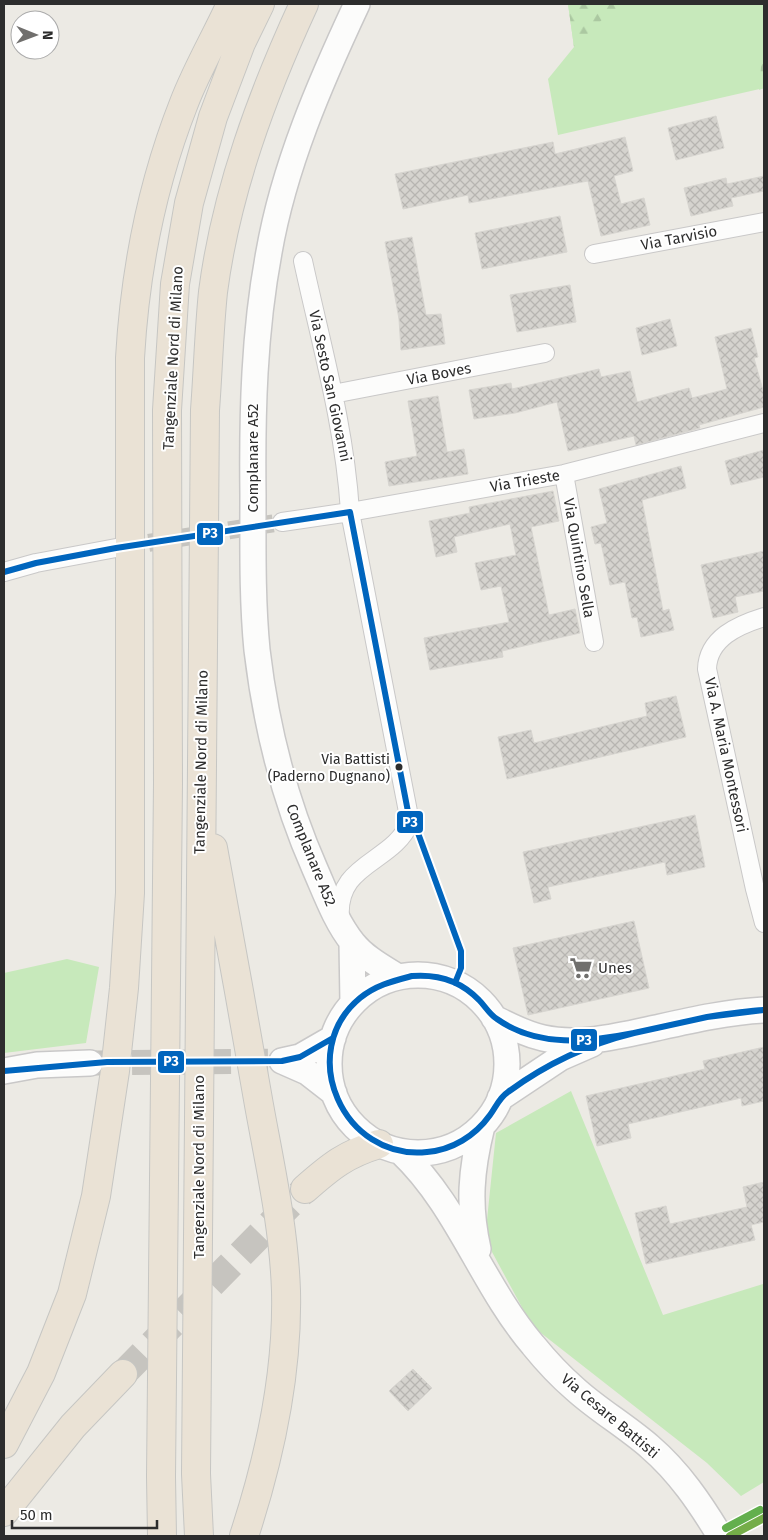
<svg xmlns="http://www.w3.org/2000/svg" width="768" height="1540" viewBox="0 0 768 1540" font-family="'Fira Sans',sans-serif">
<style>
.grass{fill:#c7e9bb}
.forest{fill:url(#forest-firs)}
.building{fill:url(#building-cross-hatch);stroke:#d7d5d0}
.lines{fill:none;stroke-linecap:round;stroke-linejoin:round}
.street-tunnel{stroke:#c6c4bf;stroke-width:18;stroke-dasharray:18 9;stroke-linecap:butt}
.secondary-tunnel{stroke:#c6c4bf;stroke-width:25;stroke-dasharray:25 12;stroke-linecap:butt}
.highway-tunnel{stroke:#c6c4bf;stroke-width:28;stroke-dasharray:28 14;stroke-linecap:butt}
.street-casing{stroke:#c9c8c8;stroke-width:20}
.secondary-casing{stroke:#c9c8c8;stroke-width:28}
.highway-casing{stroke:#c6c6c3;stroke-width:30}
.street{stroke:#fcfcfb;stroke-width:18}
.secondary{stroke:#fcfcfb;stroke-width:25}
.highway{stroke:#eae2d5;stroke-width:28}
.bus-1-casing{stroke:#fff;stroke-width:10}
.bus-1{stroke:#0065bd;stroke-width:6}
.rail-1-casing{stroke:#fff;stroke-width:11}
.rail-2-casing{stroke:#fff;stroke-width:11}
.rail-1{stroke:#75ad49;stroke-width:8}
.rail-2{stroke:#63af4d;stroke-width:8}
.bus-dot{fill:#2d2d2d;stroke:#fff;stroke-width:2}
.labels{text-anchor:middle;stroke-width:4;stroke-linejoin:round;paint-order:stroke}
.bus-label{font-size:14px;fill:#2d2d2d;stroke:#fff;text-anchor:end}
.street-label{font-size:15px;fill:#2d2d2d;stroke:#fff}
.poi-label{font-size:15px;fill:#2d2d2d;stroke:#fff;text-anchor:start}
.line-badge{stroke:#fff;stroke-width:2}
.badge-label{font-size:14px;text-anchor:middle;font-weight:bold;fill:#fff}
</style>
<defs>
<pattern id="forest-firs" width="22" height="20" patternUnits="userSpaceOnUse" patternTransform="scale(1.25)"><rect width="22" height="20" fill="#c7e9bb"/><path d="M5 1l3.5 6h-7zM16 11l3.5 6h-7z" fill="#abc8a1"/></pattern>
<pattern id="building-cross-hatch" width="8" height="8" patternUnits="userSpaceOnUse" patternTransform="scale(1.25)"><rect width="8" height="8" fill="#d5d3ce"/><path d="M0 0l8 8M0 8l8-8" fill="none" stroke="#b7b5b1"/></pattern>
</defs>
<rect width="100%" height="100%" fill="#eceae4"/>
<path class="grass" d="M 568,4 L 764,4 L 764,88 L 558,135 L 548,79 L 574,47 Z
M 67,959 L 99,967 L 86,1043 L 4,1053 L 4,973 Z
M 571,1091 L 663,1315 L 763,1284 L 764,1482 L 741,1496 L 707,1463 L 532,1326 L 485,1239 L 496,1133 Z"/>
<path class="forest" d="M 568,4 L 622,4 L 607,15 L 574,47 Z
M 764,57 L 764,88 L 759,90 L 761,67 Z"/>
<path class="building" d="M 716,116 L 724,148 L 676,160 L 668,128 Z
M 625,137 L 633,171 L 614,176 L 621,204 L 644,198 L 650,225 L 601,236 L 588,181 L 469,203 L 468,195 L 403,209 L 395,174 L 553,142 L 555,154 Z
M 764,176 L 764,191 L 731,198 L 733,206 L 691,216 L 684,188 L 726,178 L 727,184 Z
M 560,216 L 567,252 L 482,269 L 475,233 Z
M 412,237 L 426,315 L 441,314 L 445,344 L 401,350 L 399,319 L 385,242 Z
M 570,285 L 576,322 L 517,332 L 510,295 Z
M 670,319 L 677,346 L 642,355 L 636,328 Z
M 751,328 L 758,357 L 754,358 L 764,394 L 764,407 L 699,425 L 700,428 L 636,445 L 634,436 L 568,451 L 557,402 L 515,413 L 474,419 L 469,390 L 511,383 L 512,389 L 599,369 L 601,377 L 630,371 L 637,402 L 689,388 L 692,398 L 727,389 L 715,337 Z
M 438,396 L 447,452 L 464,449 L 468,474 L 389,486 L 385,462 L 417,456 L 408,401 Z
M 764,450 L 764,477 L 731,485 L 725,461 Z
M 681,466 L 686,488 L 642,500 L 663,611 L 669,609 L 674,630 L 641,637 L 637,617 L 632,618 L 625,582 L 610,585 L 601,543 L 595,544 L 591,527 L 607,523 L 599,489 Z
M 553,491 L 559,521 L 531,527 L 549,615 L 575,609 L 580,633 L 502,651 L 503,657 L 430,670 L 424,638 L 509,622 L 501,586 L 481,590 L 475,563 L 516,555 L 510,524 L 454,537 L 457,552 L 436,557 L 429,521 L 470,513 L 469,507 Z
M 764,551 L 764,591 L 735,597 L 738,612 L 713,618 L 701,565 Z
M 676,696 L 686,737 L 507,779 L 498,737 L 531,730 L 534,743 L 647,716 L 645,703 Z
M 695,815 L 705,867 L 667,875 L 665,862 L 548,887 L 551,899 L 534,903 L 523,852 Z
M 634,921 L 649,988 L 528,1015 L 513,948 Z
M 764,1047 L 764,1101 L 742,1106 L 741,1098 L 628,1124 L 631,1138 L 597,1146 L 586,1096 L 705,1069 L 703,1061 Z
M 764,1182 L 764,1222 L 751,1225 L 755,1240 L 646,1264 L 635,1213 L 666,1206 L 670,1224 L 747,1207 L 743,1187 Z
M 413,1369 L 432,1388 L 408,1411 L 389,1391 Z"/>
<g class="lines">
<path class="street-tunnel" d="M 122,547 L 282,522"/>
<path class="secondary-tunnel" d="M 95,1063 L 282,1061"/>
<path class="highway-tunnel" d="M 123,1374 L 305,1189"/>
<defs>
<path id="street" d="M 594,254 L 764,222
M 303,261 C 321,344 345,427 350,512 L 410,822 C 393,864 335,862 340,919
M 333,394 L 545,353
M 564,474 L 594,642
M 282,522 L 350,512 L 564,474 L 764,423
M 4,572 L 36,563 L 116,548
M 764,617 C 738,625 708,638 707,669 L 755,889 L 764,923"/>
<path id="secondary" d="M 357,4 C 320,83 284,166 269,252 C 254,332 252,413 253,495 C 253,546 252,599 257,650 C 266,726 284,799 315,869 C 326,894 336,922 353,943 C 365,958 382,967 398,977
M 352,942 L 353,1003
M329 1064a89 89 0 1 1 178 0a89 89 0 1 1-178 0Z
M 494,1018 C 510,1026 525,1034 543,1038 C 580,1046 619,1036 656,1028 C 692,1020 727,1012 764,1010
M 282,1061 L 307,1072 L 334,1093
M 282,1061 L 300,1057 L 333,1038
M 4,1071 L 37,1065 L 90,1063
M 500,1098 L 560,1058 L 592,1044
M 401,1152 C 458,1206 482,1285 533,1345 C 546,1361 560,1376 575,1389 C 598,1410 626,1426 650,1447 C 679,1472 700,1503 720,1536
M 478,1249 C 468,1205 471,1170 482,1126"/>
<path id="highway" d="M 213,848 C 229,934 244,1019 259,1105 C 270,1166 284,1228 286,1291 C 288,1375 270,1457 244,1536
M 305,1189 C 331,1166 346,1154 379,1144
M 4,1444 L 41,1373 L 72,1294 L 96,1196 L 115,1071 L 124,988 L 130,893 L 130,358 C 135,271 152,184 184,103 C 197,69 216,37 231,4
M 4,1512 L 73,1426 L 123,1374
M 162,1536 L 161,1477 L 168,783 L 167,410 L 175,284 L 189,203 L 213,117 L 241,43 L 260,4
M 199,1536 L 196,1474 L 205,410 C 208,371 209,331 213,292 C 226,192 262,95 304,4"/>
</defs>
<use href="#street" class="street-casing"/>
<use href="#secondary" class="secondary-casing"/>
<use href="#highway" class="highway-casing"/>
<use href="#street" class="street"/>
<use href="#secondary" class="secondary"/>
<use href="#highway" class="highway"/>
<defs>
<path id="bus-1" d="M 4,572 L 36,563 L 116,548 L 350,512 L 410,822 L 418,833 L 461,951 L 461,968 L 455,983
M 412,976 C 437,974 461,981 479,1000 C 485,1006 489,1014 497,1019 C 538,1048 589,1042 634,1033 C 589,1044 546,1064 508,1092 C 499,1098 496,1107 490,1115 C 475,1136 452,1150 427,1152 C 343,1161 295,1052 360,998 C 376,985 393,981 412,976 Z
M 764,1010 L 707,1017 C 726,1014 745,1011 764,1010 Z
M 634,1033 L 707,1017
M 634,1033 L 707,1017
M 4,1071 L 107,1062 L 282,1061 L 300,1057 L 333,1038"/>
</defs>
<use href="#bus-1" class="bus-1-casing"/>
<use href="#bus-1" class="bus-1"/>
<defs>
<path id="rail-1" d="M 730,1536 L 764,1518"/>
<path id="rail-2" d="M 726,1528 L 760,1510"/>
</defs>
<use href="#rail-1" class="rail-1-casing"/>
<use href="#rail-2" class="rail-2-casing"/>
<use href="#rail-1" class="rail-1"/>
<use href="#rail-2" class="rail-2"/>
</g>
<defs>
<symbol id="supermarket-bare" viewBox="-9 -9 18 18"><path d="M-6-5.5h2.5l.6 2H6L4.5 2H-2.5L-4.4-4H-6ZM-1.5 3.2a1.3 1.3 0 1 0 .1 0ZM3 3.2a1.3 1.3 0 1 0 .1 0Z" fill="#706f6d" stroke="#fff" stroke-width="2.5" paint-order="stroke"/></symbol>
</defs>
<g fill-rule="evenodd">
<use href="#supermarket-bare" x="565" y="952" width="32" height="32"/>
</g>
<circle class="bus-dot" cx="399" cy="767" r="4.5"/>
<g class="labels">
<g class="bus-label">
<text x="390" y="764">Via Battisti<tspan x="390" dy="17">(Paderno Dugnano)</tspan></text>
</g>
<g class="street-label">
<text transform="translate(679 238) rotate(-11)" y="5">Via Tarvisio</text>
<text transform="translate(173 358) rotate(-87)" y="5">Tangenziale Nord di Milano</text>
<text transform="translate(439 374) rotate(-11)" y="5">Via Boves</text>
<text transform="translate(330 386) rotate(78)" y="5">Via Sesto San Giovanni</text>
<text transform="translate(253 458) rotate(-90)" y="5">Complanare A52</text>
<text transform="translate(525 481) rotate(-10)" y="5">Via Trieste</text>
<text transform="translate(579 558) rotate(80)" y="5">Via Quintino Sella</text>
<text transform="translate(726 755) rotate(78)" y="5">Via A. Maria Montessori</text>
<text transform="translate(201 762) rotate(-89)" y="5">Tangenziale Nord di Milano</text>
<text transform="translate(311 855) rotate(68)" y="5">Complanare A52</text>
<text transform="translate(199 1167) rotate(-90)" y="5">Tangenziale Nord di Milano</text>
<text transform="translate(610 1416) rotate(40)" y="5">Via Cesare Battisti</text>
</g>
<g class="poi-label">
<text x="598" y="973">Unes</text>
</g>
</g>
<g class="line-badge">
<rect x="196" y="522" width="28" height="24" rx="5" fill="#0065bd"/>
<rect x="396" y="810" width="28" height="24" rx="5" fill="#0065bd"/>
<rect x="570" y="1028" width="28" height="24" rx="5" fill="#0065bd"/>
<rect x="157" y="1050" width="28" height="24" rx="5" fill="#0065bd"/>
</g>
<g class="badge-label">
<text x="210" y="538">P3</text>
<text x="410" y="827">P3</text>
<text x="584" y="1045">P3</text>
<text x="171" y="1066">P3</text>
</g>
<rect width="768" height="1540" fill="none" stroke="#2d2d2d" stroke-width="10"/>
<g transform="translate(35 35) rotate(91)"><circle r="24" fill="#ffffff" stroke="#ababab"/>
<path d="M0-4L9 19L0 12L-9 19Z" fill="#706f6d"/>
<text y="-8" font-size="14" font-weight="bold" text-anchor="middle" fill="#2d2d2d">N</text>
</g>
<path d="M12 1520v8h145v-8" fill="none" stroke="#2d2d2d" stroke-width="2.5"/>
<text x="20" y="1520" font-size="15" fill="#2d2d2d" stroke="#ffffff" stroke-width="4" paint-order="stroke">50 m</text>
</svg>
